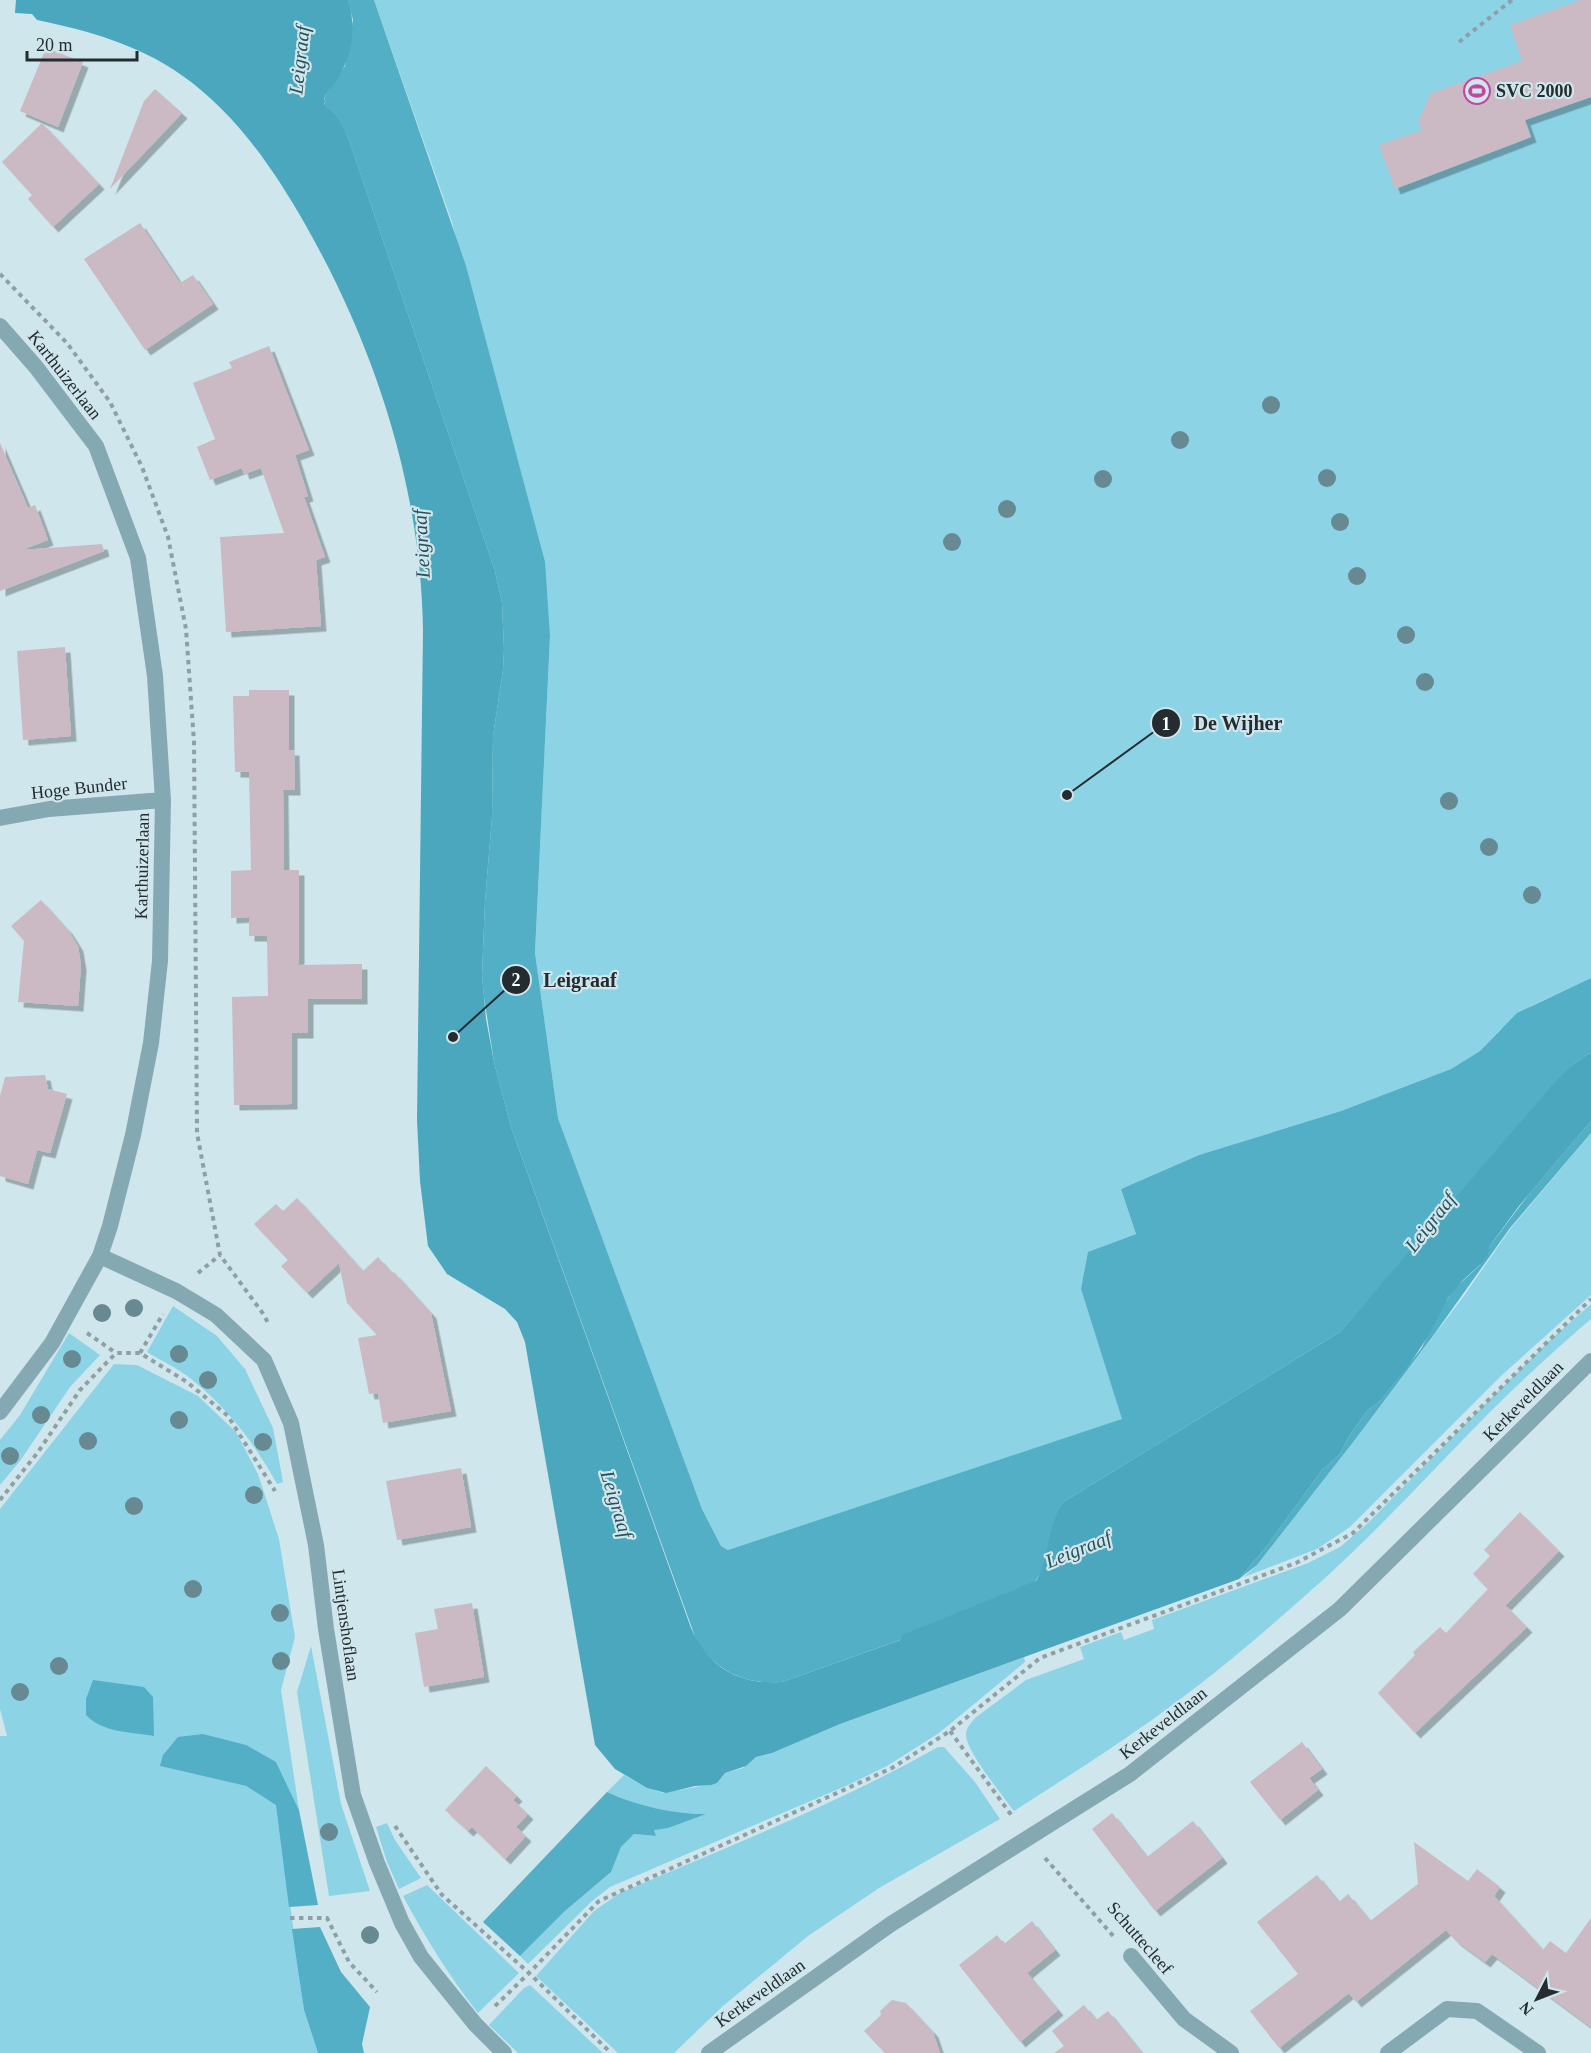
<svg xmlns="http://www.w3.org/2000/svg" width="1591" height="2053" viewBox="0 0 1591 2053" font-family="'Times New Roman',serif">
<style>
.green{fill:#8dd3e6}
.forest{fill:#52afc5}
.water{fill:#4aa7bd}
.lines{fill:none;stroke-linecap:round;stroke-linejoin:round}
.stream{stroke:#4aa7bd;stroke-width:10}
.building{fill:#cbb9c4;filter:url(#shadow)}
.path{stroke:#8fa0a5;stroke-width:4;stroke-dasharray:4.5 4.5;stroke-linecap:butt}
.minor{stroke:#85a9b3;stroke-width:16}
.tree{fill:#678991}
.labels{text-anchor:middle;stroke-width:4.5;stroke-linejoin:round;paint-order:stroke}
.poi-label{font-size:18px;font-weight:bold;fill:#242c2f;stroke:#cfe6ec;text-anchor:start}
.street-label{font-size:18px;fill:#242c2f;stroke:#cfe6ec}
.water-label{font-size:20px;font-style:italic;fill:#28515b;stroke:#cfe6ec}
.leader{fill:none;stroke:#242c2f;stroke-width:2}
.callout-dot{fill:#242c2f;stroke:#cfe6ec;stroke-width:2}
.mark-label{font-size:18px;text-anchor:middle;font-weight:bold;fill:#fff}
.callout-label{font-size:20px;text-anchor:middle;font-weight:bold;fill:#242c2f;stroke:#cfe6ec;stroke-width:4.5;stroke-linejoin:round;paint-order:stroke}
</style>
<defs>
<filter id="shadow"><feDropShadow dx="5.5" dy="5.5" stdDeviation="0" flood-color="#0004"/></filter>
</defs>
<rect width="100%" height="100%" fill="#cfe6ec"/>
<path class="green" d="M 374,0 L 1591,0 L 1591,978 L 1531,1006 L 1500,1030 L 1480,1051 L 1451,1069 L 1341,1111 L 1199,1155 L 1121,1189 L 1136,1234 L 1089,1252 L 1081,1289 L 1123,1419 L 728,1550 L 721,1546 L 702,1509 L 558,1118 L 535,953 L 550,636 L 452,222 Z
M 1591,1133 L 1591,1295 L 1502,1375 L 1350,1527 L 1317,1549 L 1244,1577 L 1257,1565 L 1354,1441 L 1463,1297 L 1511,1228 Z
M 1591,1304 L 1591,1319 C 1556,1349 1521,1381 1488,1414 C 1434,1469 1382,1526 1325,1578 C 1278,1620 1230,1662 1179,1700 C 1126,1740 1070,1775 1014,1811 C 1003,1796 966,1751 966,1735 C 966,1728 971,1723 975,1718 L 1026,1680 L 1084,1659 L 1080,1647 L 1121,1632 L 1124,1640 L 1154,1629 L 1152,1620 L 1308,1563 L 1340,1547 L 1368,1523 L 1466,1423 L 1548,1342 Z
M 173,1306 L 217,1336 L 245,1369 L 273,1428 L 283,1482 L 277,1484 C 254,1443 229,1409 191,1379 C 178,1368 161,1361 147,1352 Z
M 69,1333 L 100,1355 L 70,1387 L 20,1461 L 0,1485 L 0,1440 L 20,1415 Z
M 114,1364 L 137,1365 L 198,1396 L 236,1432 L 258,1474 L 279,1539 L 295,1637 L 281,1690 L 299,1810 L 276,1762 L 160,1766 L 246,1786 L 277,1805 L 304,2010 L 318,2053 L 0,2053 L 0,1736 L 7,1736 L 0,1709 L 0,1509 Z
M 311,1646 L 341,1804 L 370,1891 L 329,1896 L 297,1692 Z
M 1024,1657 L 1025,1662 L 939,1733 L 887,1766 L 848,1785 L 610,1887 L 591,1902 L 528,1964 L 520,1956 L 565,1911 L 611,1872 L 621,1847 L 634,1834 L 655,1836 L 654,1830 L 703,1814 C 671,1814 636,1805 607,1792 L 624,1775 L 647,1788 L 663,1793 L 717,1783 L 725,1773 L 743,1768 L 756,1757 L 772,1753 L 840,1724 Z
M 938,1747 L 944,1747 L 975,1782 L 1000,1819 L 879,1888 L 808,1936 L 723,2006 L 674,2053 L 618,2053 L 536,1976 L 594,1911 L 620,1893 C 727,1847 837,1804 938,1747 Z
M 387,1823 L 395,1840 L 421,1878 L 399,1889 L 387,1862 L 376,1827 Z
M 427,1885 L 519,1973 L 478,2013 C 449,1976 425,1937 403,1896 Z
M 530,1985 L 603,2053 L 518,2053 L 489,2025 L 524,1988 Z"/>
<path class="forest" d="M 348,0 L 374,0 L 466,266 L 545,562 L 550,636 L 535,953 L 558,1118 L 702,1509 L 721,1546 L 728,1550 L 1122,1419 L 1081,1289 L 1088,1252 L 1136,1234 L 1121,1189 L 1199,1155 L 1341,1111 L 1451,1069 L 1480,1051 L 1517,1013 L 1591,978 L 1591,1052 L 1575,1063 L 1340,1332 L 1065,1501 C 1055,1534 1049,1577 1018,1598 L 782,1682 C 746,1685 718,1672 697,1642 L 511,1127 L 494,1062 L 484,997 L 482,975 L 485,901 L 492,817 L 493,736 L 503,670 L 504,649 L 502,603 L 495,571 L 349,140 L 337,119 L 325,106 L 324,101 L 326,94 L 345,66 L 353,20 Z
M 1591,1121 L 1591,1133 L 1510,1228 L 1433,1336 L 1354,1441 L 1257,1565 L 1239,1579 L 1267,1546 L 1322,1470 L 1340,1454 L 1349,1436 L 1367,1411 L 1380,1401 L 1421,1349 L 1445,1303 L 1455,1288 L 1480,1265 L 1489,1247 L 1529,1194 Z
M 93,1680 L 144,1687 L 153,1697 L 154,1736 C 131,1732 103,1733 86,1715 L 86,1699 Z
M 203,1734 L 246,1745 L 276,1762 L 299,1810 L 318,1905 L 289,1907 L 276,1805 L 246,1786 L 160,1766 L 163,1755 L 178,1737 Z
M 607,1792 C 637,1806 673,1814 706,1814 L 668,1828 L 654,1830 L 656,1836 L 634,1834 L 621,1847 L 611,1872 L 565,1911 L 520,1956 L 483,1922 Z
M 320,1927 L 341,1972 L 370,2007 L 362,2044 L 364,2053 L 318,2053 L 304,2010 L 292,1929 Z"/>
<path class="water" d="M 16,0 L 348,0 C 357,27 352,58 336,81 C 332,87 324,94 324,101 C 324,107 328,108 332,112 C 340,119 344,131 349,140 L 495,571 L 502,603 L 504,649 L 503,670 L 493,736 L 492,817 L 485,901 L 482,975 L 486,1019 L 494,1062 L 511,1127 L 691,1628 C 709,1668 739,1685 782,1682 L 1013,1600 C 1056,1583 1040,1531 1065,1501 L 1340,1332 L 1556,1081 L 1575,1063 L 1591,1052 L 1591,1121 L 1519,1206 L 1489,1247 L 1488,1254 L 1483,1262 L 1463,1280 L 1448,1298 L 1429,1335 L 1409,1365 L 1380,1401 L 1367,1411 L 1349,1436 L 1340,1454 L 1322,1470 L 1267,1546 L 1239,1579 L 840,1724 L 772,1753 L 756,1757 L 746,1766 L 725,1773 L 717,1783 L 711,1785 L 695,1786 L 666,1793 L 647,1788 L 615,1769 L 595,1745 L 525,1342 L 517,1322 L 505,1309 L 447,1274 L 428,1246 L 420,1181 L 417,1120 L 423,630 C 421,487 375,347 305,224 C 273,168 234,111 180,74 C 137,44 89,31 37,20 L 32,14 L 15,13 Z"/>
<g class="lines">
<path class="stream" d="M 906,1639 L 1044,1583"/>
</g>
<path class="building" d="M 1580,0 L 1591,0 L 1591,97 L 1525,120 L 1531,137 L 1395,189 L 1379,145 L 1422,130 L 1418,121 L 1431,93 L 1522,61 L 1510,25 Z
M 46,48 L 83,62 L 58,127 L 20,111 Z
M 155,89 L 182,113 L 110,189 L 144,101 Z
M 42,123 L 99,184 L 53,227 L 28,199 L 32,195 L 2,162 Z
M 140,223 L 180,283 L 193,275 L 213,304 L 145,350 L 84,259 Z
M 269,346 L 309,450 L 295,455 L 308,496 L 304,497 L 325,557 L 316,560 L 321,626 L 226,632 L 220,537 L 284,533 L 261,468 L 244,474 L 242,468 L 210,480 L 197,447 L 215,439 L 193,383 L 232,368 L 229,362 Z
M 0,443 L 28,508 L 35,505 L 48,540 L 22,550 L 102,544 L 104,551 L 0,591 Z
M 65,647 L 71,736 L 23,740 L 17,651 Z
M 249,690 L 289,690 L 289,750 L 294,750 L 295,790 L 283,790 L 284,870 L 299,870 L 299,965 L 362,964 L 362,999 L 308,999 L 308,1033 L 292,1033 L 292,1104 L 234,1105 L 232,997 L 268,996 L 267,936 L 249,936 L 249,917 L 231,918 L 231,871 L 251,870 L 249,772 L 235,772 L 233,696 L 249,696 Z
M 41,900 L 68,930 L 78,946 L 81,965 L 78,1006 L 18,1002 L 24,941 L 11,926 Z
M 45,1075 L 48,1089 L 67,1094 L 50,1153 L 37,1150 L 28,1184 L 0,1176 L 0,1096 L 5,1077 Z
M 297,1198 L 363,1271 L 378,1257 L 392,1273 L 394,1272 L 431,1313 L 451,1411 L 383,1423 L 378,1393 L 369,1394 L 358,1338 L 377,1335 L 347,1303 L 339,1263 L 307,1293 L 281,1266 L 288,1260 L 254,1224 L 276,1204 L 283,1211 Z
M 461,1468 L 471,1527 L 397,1540 L 386,1481 Z
M 1520,1512 L 1559,1551 L 1506,1605 L 1501,1601 L 1527,1627 L 1415,1733 L 1378,1693 L 1415,1655 L 1413,1652 L 1440,1627 L 1446,1633 L 1488,1589 L 1473,1574 L 1490,1556 L 1484,1550 Z
M 472,1603 L 484,1677 L 424,1687 L 415,1633 L 438,1629 L 434,1609 Z
M 1302,1742 L 1322,1769 L 1309,1778 L 1318,1790 L 1280,1820 L 1250,1782 Z
M 486,1766 L 517,1796 L 513,1800 L 528,1814 L 516,1827 L 526,1836 L 505,1859 L 472,1827 L 468,1831 L 445,1810 Z
M 1112,1813 L 1147,1857 L 1193,1821 L 1222,1858 L 1155,1911 L 1092,1829 Z
M 1414,1842 L 1468,1881 L 1477,1869 L 1500,1887 L 1494,1896 L 1543,1950 L 1550,1941 L 1566,1953 L 1591,1918 L 1591,2027 L 1492,1954 L 1485,1962 L 1455,1940 L 1446,1930 L 1356,2002 L 1349,1993 L 1279,2048 L 1250,2011 L 1298,1974 L 1257,1922 L 1317,1875 L 1339,1902 L 1348,1894 L 1370,1921 L 1418,1884 Z
M 1032,1921 L 1055,1950 L 1027,1973 L 1058,2010 L 1020,2042 L 959,1965 L 997,1935 L 1004,1944 Z
M 892,2000 L 906,2003 L 933,2032 L 940,2053 L 885,2053 L 864,2031 L 881,2015 L 880,2011 Z
M 1084,2005 L 1096,2020 L 1108,2011 L 1142,2053 L 1054,2053 L 1064,2046 L 1052,2031 Z"/>
<g class="lines">
<path class="path" d="M 1459,42 L 1512,0
M 0,274 L 67,343 L 110,402 L 142,467 L 168,537 L 186,629 L 194,742 L 197,1133 L 220,1255 L 264,1315 L 269,1325
M 198,1273 L 220,1255
M 87,1333 L 116,1353
M 140,1353 L 163,1314
M 0,1500 L 38,1452 L 80,1390 L 116,1353 L 140,1353 L 187,1382 L 228,1416 L 275,1491
M 950,1731 L 1012,1816
M 395,1826 L 442,1895 L 529,1973 L 611,2053
M 1045,1858 L 1115,1938
M 290,1918 L 327,1918 L 349,1962 L 377,1992
M 495,2006 L 529,1973 L 599,1901 L 892,1768 L 950,1731 L 1040,1658 L 1296,1563 L 1353,1533 L 1591,1299"/>
<path class="minor" d="M 0,326 L 36,367 L 96,446 L 138,558 L 155,676 L 163,800 L 160,961 L 151,1043 L 133,1135 L 110,1226 L 100,1256 L 52,1343 L 0,1412
M 0,818 L 49,809 L 163,800
M 100,1256 L 176,1291 L 216,1315 L 264,1360 L 291,1423 L 316,1545 L 326,1629 L 353,1795 L 377,1863 L 402,1923 L 421,1957 L 475,2024 L 504,2053
M 1131,1956 L 1184,2019 L 1231,2053
M 709,2053 L 891,1924 L 1130,1774 L 1340,1609 L 1591,1361
M 1388,2053 L 1447,2009 L 1477,2011 L 1538,2053"/>
</g>
<g class="tree">
<circle cx="1271" cy="405" r="9"/>
<circle cx="1180" cy="440" r="9"/>
<circle cx="1327" cy="478" r="9"/>
<circle cx="1103" cy="479" r="9"/>
<circle cx="1007" cy="509" r="9"/>
<circle cx="1340" cy="522" r="9"/>
<circle cx="952" cy="542" r="9"/>
<circle cx="1357" cy="576" r="9"/>
<circle cx="1406" cy="635" r="9"/>
<circle cx="1425" cy="682" r="9"/>
<circle cx="1449" cy="801" r="9"/>
<circle cx="1489" cy="847" r="9"/>
<circle cx="1532" cy="895" r="9"/>
<circle cx="134" cy="1308" r="9"/>
<circle cx="102" cy="1313" r="9"/>
<circle cx="179" cy="1354" r="9"/>
<circle cx="72" cy="1359" r="9"/>
<circle cx="208" cy="1380" r="9"/>
<circle cx="41" cy="1415" r="9"/>
<circle cx="179" cy="1420" r="9"/>
<circle cx="88" cy="1441" r="9"/>
<circle cx="263" cy="1442" r="9"/>
<circle cx="10" cy="1456" r="9"/>
<circle cx="254" cy="1495" r="9"/>
<circle cx="134" cy="1506" r="9"/>
<circle cx="193" cy="1589" r="9"/>
<circle cx="280" cy="1613" r="9"/>
<circle cx="281" cy="1661" r="9"/>
<circle cx="59" cy="1666" r="9"/>
<circle cx="20" cy="1692" r="9"/>
<circle cx="329" cy="1832" r="9"/>
<circle cx="370" cy="1935" r="9"/>
</g>
<defs>
<symbol id="stadium-ring" viewBox="-11 -11 22 22"><circle r="9.5" fill="#cfe6ec" stroke="#c0489e" stroke-width="1.5"/><path d="M0-5a6.5 5 0 1 0 0 10a6.5 5 0 1 0 0-10ZM-3.5-1.8h7v3.6h-7Z" fill="#c0489e"/></symbol>
</defs>
<g fill-rule="evenodd">
<use href="#stadium-ring" x="1462" y="76" width="30" height="30"/>
</g>
<g class="labels">
<g class="poi-label">
<text x="1496" y="97">SVC 2000</text>
</g>
<g class="street-label">
<text transform="translate(65 375) rotate(52)" y="6">Karthuizerlaan</text>
<text transform="translate(79 788) rotate(-6)" y="6">Hoge Bunder</text>
<text transform="translate(142 866) rotate(-89)" y="6">Karthuizerlaan</text>
<text transform="translate(1523 1401) rotate(-45)" y="6">Kerkeveldlaan</text>
<text transform="translate(346 1625) rotate(82)" y="6">Lintjenshoflaan</text>
<text transform="translate(1163 1723) rotate(-38)" y="6">Kerkeveldlaan</text>
<text transform="translate(1140 1938) rotate(49)" y="6">Schuttecleef</text>
<text transform="translate(760 1993) rotate(-35)" y="6">Kerkeveldlaan</text>
</g>
<g class="water-label">
<text transform="translate(299 60) rotate(-84)" y="7">Leigraaf</text>
<text transform="translate(421 544) rotate(-93)" y="7">Leigraaf</text>
<text transform="translate(1430 1222) rotate(-52)" y="7">Leigraaf</text>
<text transform="translate(617 1504) rotate(73)" y="7">Leigraaf</text>
<text transform="translate(1078 1549) rotate(-22)" y="7">Leigraaf</text>
</g>
</g>
<path class="leader" d="M1067 795L1166 723M453 1037L516 980"/>
<g class="callout-dot">
<circle cx="1067" cy="795" r="6"/>
<circle cx="453" cy="1037" r="6"/>
<circle cx="1166" cy="723" r="15"/>
<circle cx="516" cy="980" r="15"/>
</g>
<g class="mark-label">
<text x="1166" y="730">1</text>
<text x="516" y="986">2</text>
</g>
<g class="callout-label">
<text x="1238" y="730">De Wijher</text>
<text x="580" y="987">Leigraaf</text>
</g>
<g transform="translate(1537 1999) rotate(228)" stroke="#cfe6ec" stroke-width="4.5" paint-order="stroke">
<path d="M0-4.5L10 22L0 15L-10 22Z" fill="#242c2f"/>
<text y="-9" font-size="16" font-weight="bold" text-anchor="middle" fill="#242c2f">N</text>
</g>
<path d="M27 51v9h110v-9" fill="none" stroke="#242c2f" stroke-width="3"/>
<text x="36" y="51" font-size="18" fill="#242c2f" stroke="#cfe6ec" stroke-width="4.5" paint-order="stroke">20 m</text>
</svg>
